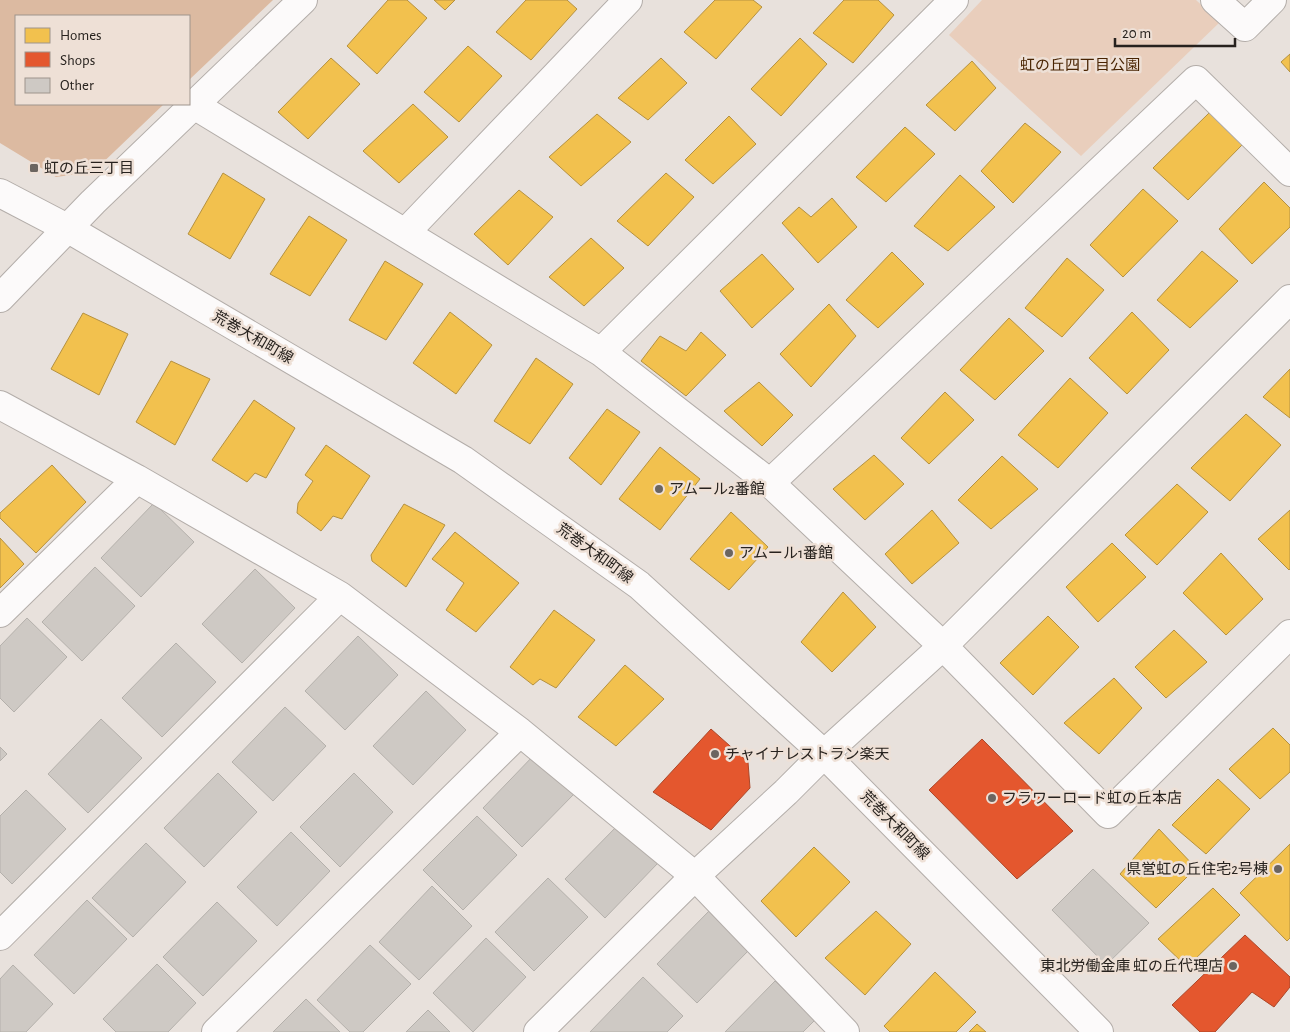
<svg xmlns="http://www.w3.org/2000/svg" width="1290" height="1032" viewBox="0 0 1290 1032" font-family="'Alegreya Sans','Noto Sans JP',sans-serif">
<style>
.green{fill:#e9cebc}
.forest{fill:#dcbaa1}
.homes{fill:#f2c14e;stroke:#b59140}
.shops{fill:#e4572e;stroke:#ab4729}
.building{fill:#cec9c4;stroke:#b4b0ab}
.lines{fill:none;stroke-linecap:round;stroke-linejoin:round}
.street-casing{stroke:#b3ada9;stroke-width:30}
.secondary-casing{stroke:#b3ada9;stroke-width:30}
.street{stroke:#fcfafa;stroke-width:28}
.secondary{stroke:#fcfafa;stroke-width:28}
.poi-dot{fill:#6b6560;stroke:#eee0d6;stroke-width:2}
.labels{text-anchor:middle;stroke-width:5;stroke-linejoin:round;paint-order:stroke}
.park-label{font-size:15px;fill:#492402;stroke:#eee0d6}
.poi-label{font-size:15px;fill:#27221e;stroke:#eee0d6;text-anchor:start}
.street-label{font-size:15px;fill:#27221e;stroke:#eee0d6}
</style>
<rect width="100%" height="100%" fill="#e8e1dc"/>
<path class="green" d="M 982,0 L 1196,0 L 1220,22 L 1081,156 L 949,35 Z"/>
<path class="forest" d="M 0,0 L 273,0 L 189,80 L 189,16 L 16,16 L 16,104 L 164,104 L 93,172 L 56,177 L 0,143 Z"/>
<path class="homes" d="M 388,0 L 407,0 L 427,18 L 377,74 L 347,46 Z
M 434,0 L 455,0 L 445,10 Z
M 526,0 L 567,0 L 577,9 L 531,60 L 496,32 Z
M 715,0 L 753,0 L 762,7 L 716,59 L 684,32 Z
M 844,0 L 878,0 L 894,15 L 853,63 L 813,33 Z
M 800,38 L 827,64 L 781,116 L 751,89 Z
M 468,46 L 502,76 L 459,122 L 424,92 Z
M 1290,54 L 1290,72 L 1281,62 Z
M 331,58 L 360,84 L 308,139 L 278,112 Z
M 661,58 L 687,83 L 648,120 L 618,98 Z
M 972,61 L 996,88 L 955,131 L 926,105 Z
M 413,104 L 448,137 L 399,183 L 363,151 Z
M 1209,113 L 1242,145 L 1188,200 L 1153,168 Z
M 597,114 L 631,142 L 581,186 L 549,157 Z
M 729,116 L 756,144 L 713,184 L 685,160 Z
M 1025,123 L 1061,152 L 1013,203 L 981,171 Z
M 905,127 L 935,154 L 886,202 L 856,177 Z
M 223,173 L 265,199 L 230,259 L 188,234 Z
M 666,173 L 694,197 L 648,246 L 617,221 Z
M 960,175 L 995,207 L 948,251 L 914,226 Z
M 1264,182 L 1290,208 L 1290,227 L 1252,264 L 1219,229 Z
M 1143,189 L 1178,221 L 1123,277 L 1090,245 Z
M 519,190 L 553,217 L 508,265 L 474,234 Z
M 832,198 L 857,227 L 818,263 L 782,223 L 799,207 L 811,217 Z
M 309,216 L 347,240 L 310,296 L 270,274 Z
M 591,238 L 624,268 L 584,306 L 549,277 Z
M 1202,251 L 1238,281 L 1190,328 L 1157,300 Z
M 892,252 L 924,284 L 878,328 L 846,300 Z
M 762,254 L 794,289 L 752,328 L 720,291 Z
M 1067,258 L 1104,290 L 1062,337 L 1025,308 Z
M 385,261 L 423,284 L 386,340 L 349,320 Z
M 829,304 L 856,336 L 811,387 L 780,354 Z
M 450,312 L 492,345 L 456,394 L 413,363 Z
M 1132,312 L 1169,350 L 1127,394 L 1089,358 Z
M 83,313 L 128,334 L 99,395 L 51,369 Z
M 1009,318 L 1044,351 L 995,400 L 960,370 Z
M 701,332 L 726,355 L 686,396 L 641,361 L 660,336 L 686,351 Z
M 536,358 L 573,384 L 530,444 L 494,421 Z
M 171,361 L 210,379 L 175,445 L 136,422 Z
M 1290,369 L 1290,418 L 1263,397 Z
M 1070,378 L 1108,413 L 1058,468 L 1018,435 Z
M 759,382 L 793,415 L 762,446 L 724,411 Z
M 945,392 L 974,420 L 929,464 L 901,438 Z
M 254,400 L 295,428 L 266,478 L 255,473 L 247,482 L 212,460 Z
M 607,409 L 640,432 L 601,485 L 569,458 Z
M 1246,414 L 1281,445 L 1230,501 L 1191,468 Z
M 326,445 L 370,476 L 342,519 L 333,516 L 321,531 L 297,513 L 298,503 L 313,481 L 305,475 Z
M 660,447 L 700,479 L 660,530 L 619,499 Z
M 874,455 L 904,484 L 865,520 L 833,489 Z
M 1002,456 L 1038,489 L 991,529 L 958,500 Z
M 52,465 L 86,502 L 36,553 L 0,518 L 0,513 Z
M 1177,484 L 1208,512 L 1157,565 L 1125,535 Z
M 404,504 L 445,525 L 406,587 L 372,561 L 371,555 Z
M 932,510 L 959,543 L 912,584 L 885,554 Z
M 1290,510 L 1290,569 L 1289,570 L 1258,539 Z
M 731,512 L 768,547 L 729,590 L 690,559 Z
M 455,532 L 519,583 L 476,632 L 446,610 L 464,583 L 432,559 Z
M 0,538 L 24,564 L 0,588 Z
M 1112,543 L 1146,577 L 1098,622 L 1066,587 Z
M 1221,553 L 1263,599 L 1226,635 L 1183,593 Z
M 843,592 L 876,627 L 832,672 L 801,642 Z
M 554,610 L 595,640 L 556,688 L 540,679 L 533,685 L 510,667 Z
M 1048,616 L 1079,647 L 1033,695 L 1000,663 Z
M 1174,630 L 1207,662 L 1166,698 L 1135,667 Z
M 625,665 L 664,699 L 616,746 L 578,717 Z
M 1114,678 L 1142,708 L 1099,754 L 1064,723 Z
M 1273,728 L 1290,745 L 1290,772 L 1260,799 L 1229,769 Z
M 1218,779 L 1250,809 L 1206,854 L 1172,825 Z
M 1159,829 L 1196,868 L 1156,908 L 1120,874 Z
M 1290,844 L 1290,938 L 1287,941 L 1240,893 Z
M 814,847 L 850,882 L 796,937 L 761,901 Z
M 1213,888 L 1240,915 L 1187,967 L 1158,939 Z
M 876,911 L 911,944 L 865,995 L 825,958 Z
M 935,972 L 976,1012 L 956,1032 L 890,1032 L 884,1026 Z
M 977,1024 L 986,1032 L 969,1032 Z"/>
<path class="shops" d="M 711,729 L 748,762 L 750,788 L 711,830 L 653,792 Z
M 982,739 L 1073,831 L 1017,879 L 929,790 Z
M 1245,935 L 1290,977 L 1290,987 L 1274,1007 L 1252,992 L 1215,1032 L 1200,1032 L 1172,1005 Z"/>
<path class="building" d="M 154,503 L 194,542 L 141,597 L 101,558 Z
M 95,567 L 135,606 L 82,661 L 42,622 Z
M 255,569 L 295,608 L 242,663 L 202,624 Z
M 27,618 L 67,657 L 14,712 L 0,698 L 0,646 Z
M 358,636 L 398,675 L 345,730 L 305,691 Z
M 176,643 L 216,682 L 162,737 L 122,698 Z
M 426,691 L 466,730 L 413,785 L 373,746 Z
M 285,707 L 326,746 L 273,801 L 232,762 Z
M 101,719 L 142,758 L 88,813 L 48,774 Z
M 0,747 L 7,754 L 0,761 Z
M 536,753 L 576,792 L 522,847 L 483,808 Z
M 218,773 L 257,812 L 204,867 L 164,828 Z
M 354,773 L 393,812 L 340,867 L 300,827 Z
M 26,790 L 66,829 L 12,884 L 0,872 L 0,816 Z
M 477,816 L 517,855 L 463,910 L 423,870 Z
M 619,824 L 658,863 L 605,918 L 565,879 Z
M 291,832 L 330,871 L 277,926 L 237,887 Z
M 146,843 L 186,882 L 133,937 L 92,898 Z
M 1093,869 L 1149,923 L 1106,965 L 1052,910 Z
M 548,878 L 588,917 L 534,971 L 495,932 Z
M 432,886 L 472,926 L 419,980 L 379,942 Z
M 87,900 L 127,939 L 74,994 L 34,955 Z
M 217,902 L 257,941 L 203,996 L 163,957 Z
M 710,910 L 750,949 L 697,1003 L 657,964 Z
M 486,938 L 526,977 L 473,1032 L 433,993 Z
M 370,945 L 411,984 L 363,1032 L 350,1032 L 317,1000 Z
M 157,964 L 196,1003 L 168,1032 L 116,1032 L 103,1019 Z
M 13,965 L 53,1004 L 26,1032 L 0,1032 L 0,979 Z
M 643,977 L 683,1016 L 667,1032 L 590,1032 Z
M 775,981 L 815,1020 L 803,1032 L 725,1032 Z
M 306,999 L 340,1032 L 273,1032 Z
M 428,1010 L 450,1032 L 406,1032 Z"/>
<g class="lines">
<defs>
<path id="street" d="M 1215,0 L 1245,27 L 1272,0
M 194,105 L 601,352 L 770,483 L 943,646 L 1108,814 L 1290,634
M 405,233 L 628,0
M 0,298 L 93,202 L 303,0
M 601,352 L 954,0
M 0,405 L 137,479 L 340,596 L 520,732 L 695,876 L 845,1032
M 770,483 L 1196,80 L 1290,172
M 0,613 L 137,479
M 0,936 L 340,596
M 216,1032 L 520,732
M 538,1032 L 695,876 L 786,792 L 824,754 L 943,646 L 1290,299"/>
<path id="secondary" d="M 0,193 L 67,228 L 463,460 L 639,585 L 824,754 L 1099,1032"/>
</defs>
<use href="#street" class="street-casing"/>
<use href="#secondary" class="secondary-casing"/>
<use href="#street" class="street"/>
<use href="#secondary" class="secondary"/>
</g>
<g class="poi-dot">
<rect x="29" y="163" width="10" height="10" rx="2.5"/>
<circle cx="659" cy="489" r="5"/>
<circle cx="729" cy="553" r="5"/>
<circle cx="715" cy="754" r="5"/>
<circle cx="992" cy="798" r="5"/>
<circle cx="1278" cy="869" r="5"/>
<circle cx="1233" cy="966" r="5"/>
</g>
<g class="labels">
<g class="park-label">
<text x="1080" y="70">虹の丘四丁目公園</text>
</g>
<g class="poi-label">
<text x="44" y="173">虹の丘三丁目</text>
<text x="669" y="494">アムール2番館</text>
<text x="739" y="558">アムール1番館</text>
<text x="725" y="759">チャイナレストラン楽天</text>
<text x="1002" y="803">フラワーロード虹の丘本店</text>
<text x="1268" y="874" text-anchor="end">県営虹の丘住宅2号棟</text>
<text x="1223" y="971" text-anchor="end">東北労働金庫 虹の丘代理店</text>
</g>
<g class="street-label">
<text transform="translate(253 337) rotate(30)" y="5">荒巻大和町線</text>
<text transform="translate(595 553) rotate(36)" y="5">荒巻大和町線</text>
<text transform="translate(895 825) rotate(45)" y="5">荒巻大和町線</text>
</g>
</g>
<rect x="15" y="15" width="175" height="90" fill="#eee0d6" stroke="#9e948c"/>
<rect x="25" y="28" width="25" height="15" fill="#f2c14e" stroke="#9e948c"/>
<text x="60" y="40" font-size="15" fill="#27221e">Homes</text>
<rect x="25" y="52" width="25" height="15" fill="#e4572e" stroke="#9e948c"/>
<text x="60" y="65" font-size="15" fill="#27221e">Shops</text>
<rect x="25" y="78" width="25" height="15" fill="#cec9c4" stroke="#9e948c"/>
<text x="60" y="90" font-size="15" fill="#27221e">Other</text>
<path d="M1115 38v8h120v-8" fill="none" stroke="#27221e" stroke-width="2.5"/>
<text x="1122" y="38" font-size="15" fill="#27221e" stroke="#eee0d6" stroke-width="4" paint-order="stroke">20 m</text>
</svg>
